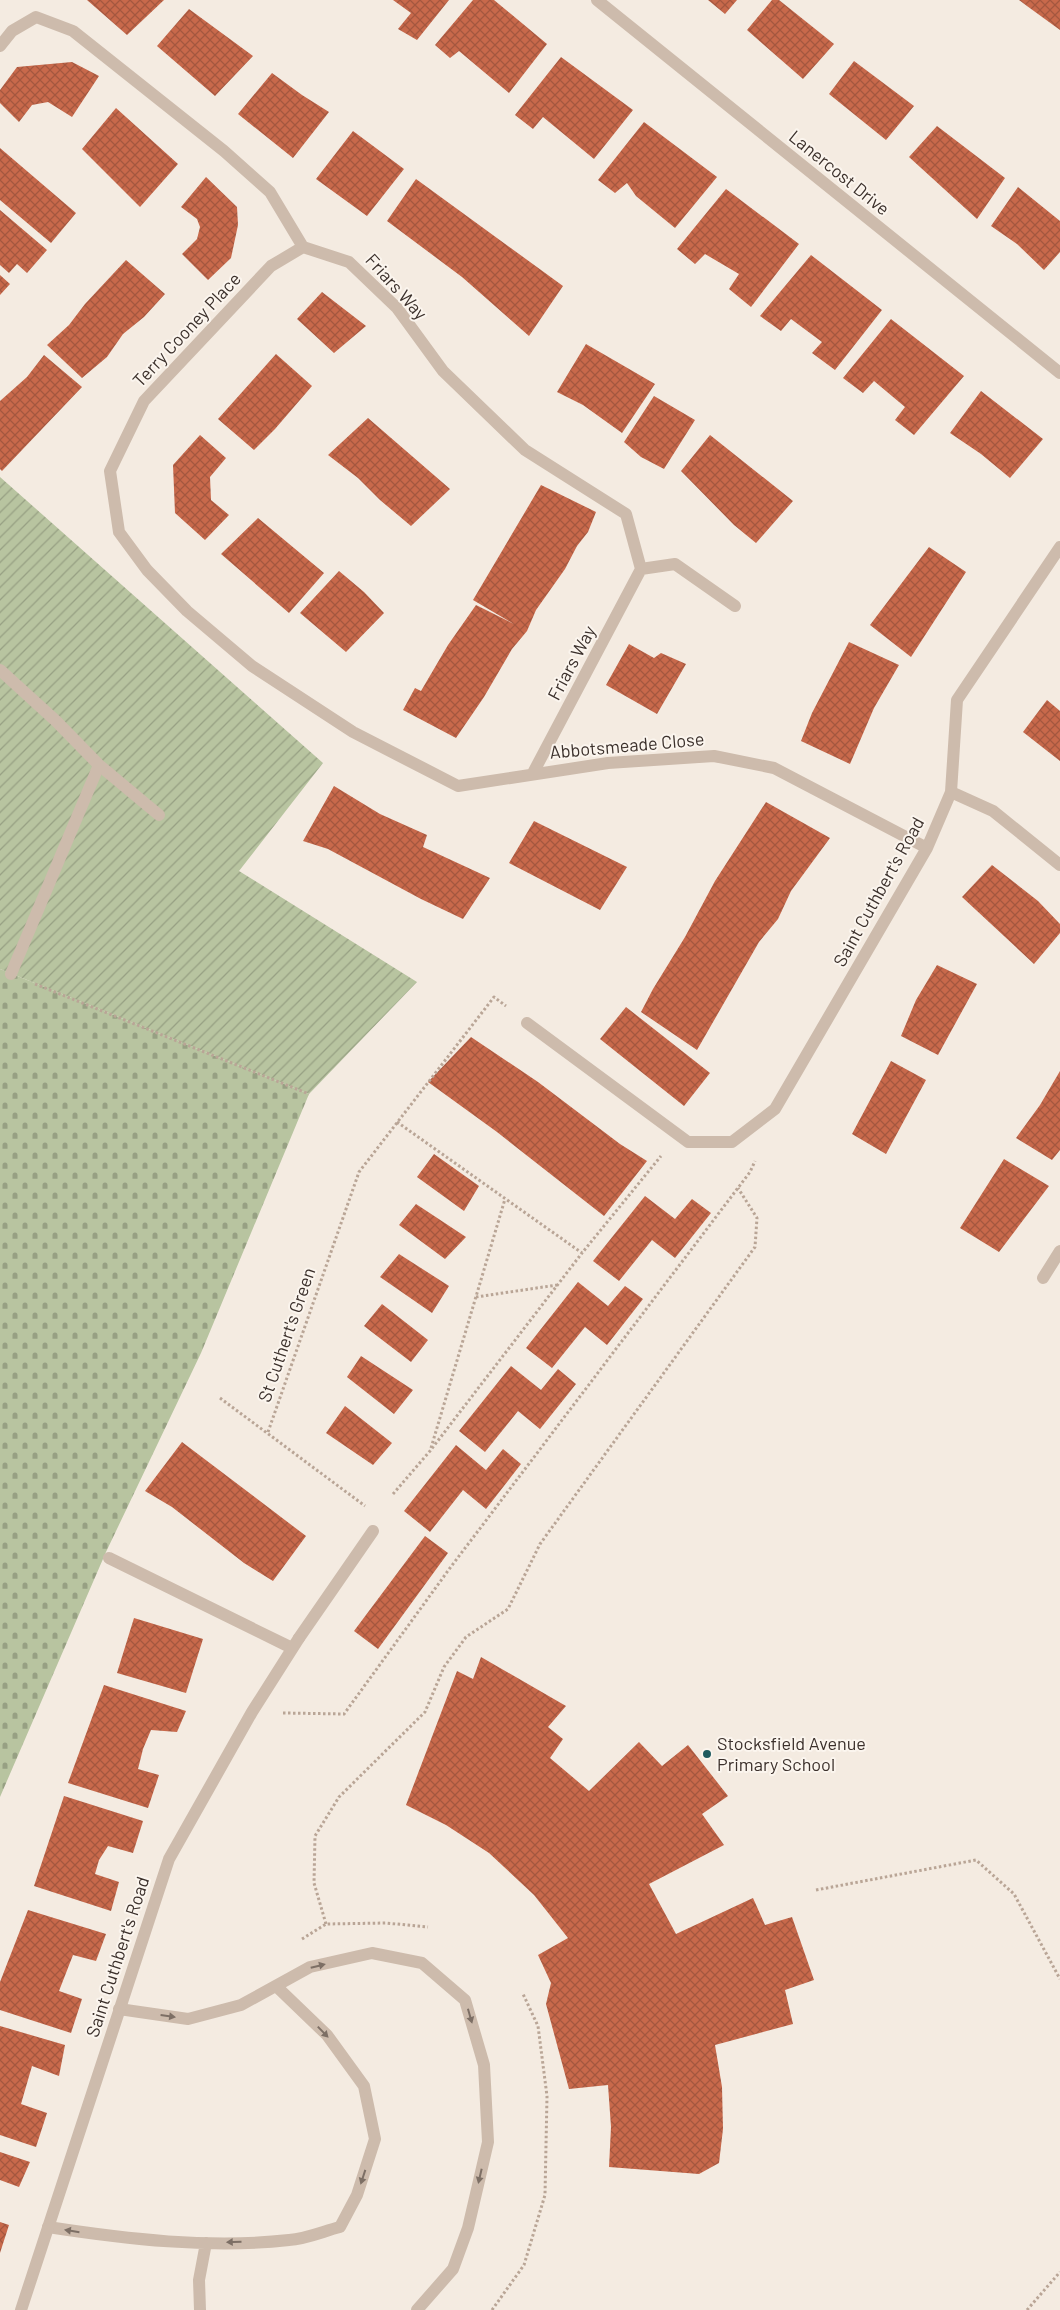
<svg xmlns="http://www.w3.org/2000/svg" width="1060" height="2310" viewBox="0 0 1060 2310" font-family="Barlow,sans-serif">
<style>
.cemetery{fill:url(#cemetery-stones)}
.garden{fill:url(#garden-furrows)}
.building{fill:url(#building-cross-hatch)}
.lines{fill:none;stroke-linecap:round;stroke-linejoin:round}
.path{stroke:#b9a596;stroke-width:3;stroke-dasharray:2.5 2.5;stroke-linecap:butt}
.service{stroke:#cdbbac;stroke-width:12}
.minor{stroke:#cdbbac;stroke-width:12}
.tertiary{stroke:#cdbbac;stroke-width:12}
.oneway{fill:#7d6f65}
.poi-dot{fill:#1f5a5e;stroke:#fbf5ee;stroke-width:2}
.labels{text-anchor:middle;stroke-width:4;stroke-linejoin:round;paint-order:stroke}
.street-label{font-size:18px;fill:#3b302b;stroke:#fbf5ee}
.poi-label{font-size:18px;fill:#3b302b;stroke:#fbf5ee;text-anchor:start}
</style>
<defs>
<pattern id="cemetery-stones" width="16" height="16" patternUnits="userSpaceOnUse" patternTransform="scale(1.25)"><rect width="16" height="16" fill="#b8c4a0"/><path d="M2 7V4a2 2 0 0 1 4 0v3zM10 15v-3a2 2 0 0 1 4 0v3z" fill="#97a083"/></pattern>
<pattern id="garden-furrows" width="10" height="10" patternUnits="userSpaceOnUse" patternTransform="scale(1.25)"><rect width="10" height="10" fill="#b8c4a0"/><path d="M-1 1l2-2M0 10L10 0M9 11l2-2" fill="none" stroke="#97a083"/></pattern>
<pattern id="building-cross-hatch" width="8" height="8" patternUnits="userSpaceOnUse" patternTransform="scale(1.25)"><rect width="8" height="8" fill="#c8694b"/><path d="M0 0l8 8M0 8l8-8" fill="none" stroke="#a4573f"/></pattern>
</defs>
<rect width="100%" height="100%" fill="#f4ebe1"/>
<path class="cemetery" d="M 0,969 L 309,1094 L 201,1353 L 106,1552 L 0,1797 Z"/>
<path class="garden" d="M 0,477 L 323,763 L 239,871 L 417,982 L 309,1094 L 0,969 Z"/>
<path class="building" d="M 87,0 L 164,0 L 127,35 Z
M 393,0 L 449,0 L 417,40 L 398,29 L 411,13 Z
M 473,0 L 494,0 L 547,44 L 509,93 L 459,51 L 450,58 L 435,45 Z
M 708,0 L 737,0 L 725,14 Z
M 772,0 L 779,0 L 834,44 L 803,79 L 747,30 Z
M 1019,0 L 1060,0 L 1060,30 L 1027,6 Z
M 189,9 L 253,56 L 215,96 L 157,46 Z
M 561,57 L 633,110 L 594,159 L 543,117 L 533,129 L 515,115 Z
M 854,61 L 914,106 L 886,140 L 829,94 Z
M 72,62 L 99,76 L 72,117 L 48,102 L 32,105 L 19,122 L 0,103 L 0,90 L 17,67 Z
M 272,73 L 302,95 L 329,112 L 293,158 L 238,114 Z
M 116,108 L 178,164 L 140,207 L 82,149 Z
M 644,122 L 717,177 L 675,228 L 636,196 L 627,183 L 615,193 L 598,180 Z
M 937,126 L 1005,178 L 977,219 L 909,157 Z
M 353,131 L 404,169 L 367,216 L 316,179 Z
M 0,148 L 76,213 L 51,243 L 0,200 Z
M 206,177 L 237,207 L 238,225 L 231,258 L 208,280 L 182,254 L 197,239 L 200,227 L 197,219 L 181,207 Z
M 416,179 L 563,286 L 529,336 L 462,277 L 387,221 Z
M 1018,187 L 1060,221 L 1060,252 L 1044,270 L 1017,244 L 991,226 Z
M 726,189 L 799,244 L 751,307 L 729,289 L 739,274 L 705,254 L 695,264 L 677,249 Z
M 0,210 L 47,250 L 27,273 L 17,264 L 9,273 L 0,265 Z
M 811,255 L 882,310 L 835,370 L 812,353 L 822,342 L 791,319 L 781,331 L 760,316 Z
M 126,260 L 165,294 L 144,317 L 123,334 L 107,357 L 82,378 L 47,345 L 69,325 L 85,304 Z
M 0,275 L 10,284 L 0,295 Z
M 322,292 L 366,326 L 334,353 L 297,319 Z
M 891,319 L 964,376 L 914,435 L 895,420 L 905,407 L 874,381 L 863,393 L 843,378 Z
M 586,344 L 655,384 L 622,433 L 583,405 L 557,392 Z
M 276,354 L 312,386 L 275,429 L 254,450 L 218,419 Z
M 44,355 L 82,387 L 2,471 L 0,469 L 0,401 L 27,377 Z
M 981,391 L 1043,439 L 1010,478 L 981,454 L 950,433 Z
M 654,396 L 695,420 L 664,469 L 641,457 L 624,442 Z
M 368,418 L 450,489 L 411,526 L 380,500 L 358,478 L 328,455 Z
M 200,435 L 226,458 L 210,477 L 211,500 L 229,515 L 205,540 L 175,513 L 173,465 Z
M 710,435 L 793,501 L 756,543 L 734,525 L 681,471 Z
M 541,485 L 596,512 L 588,532 L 577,546 L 565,569 L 536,610 L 527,631 L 512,649 L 484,697 L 456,738 L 403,710 L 415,688 L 421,691 L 448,645 L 476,605 L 514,624 L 473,600 Z
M 258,518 L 324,573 L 289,613 L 221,554 Z
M 929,547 L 966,572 L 911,657 L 870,625 Z
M 339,571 L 364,592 L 384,613 L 346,652 L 300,613 Z
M 849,642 L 899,665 L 874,708 L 850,764 L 801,741 L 812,713 Z
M 629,644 L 654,658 L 661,653 L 686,664 L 657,714 L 606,685 Z
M 1047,700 L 1060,711 L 1060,761 L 1023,732 Z
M 334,786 L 380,814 L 427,835 L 423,847 L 490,878 L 463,919 L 421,899 L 328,849 L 303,841 Z
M 766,802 L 830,838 L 791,891 L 778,919 L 759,942 L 697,1050 L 641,1012 L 653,989 L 685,937 L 715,881 Z
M 534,821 L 627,867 L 600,910 L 509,863 Z
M 992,865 L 1038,901 L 1060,924 L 1060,933 L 1034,964 L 962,897 Z
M 937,965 L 977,984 L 938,1055 L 901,1036 L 916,1000 Z
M 626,1007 L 710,1073 L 684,1106 L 600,1039 Z
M 471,1037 L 538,1082 L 620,1144 L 647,1161 L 604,1216 L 497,1132 L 428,1082 Z
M 891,1061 L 926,1080 L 886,1154 L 852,1134 Z
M 1060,1071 L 1060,1150 L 1052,1160 L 1016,1138 L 1040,1105 Z
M 434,1154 L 479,1186 L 464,1211 L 417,1177 Z
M 1004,1159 L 1049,1186 L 999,1252 L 960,1228 Z
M 645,1196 L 675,1219 L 692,1199 L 711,1213 L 675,1258 L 652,1240 L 619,1281 L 593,1261 Z
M 416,1204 L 466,1237 L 445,1259 L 399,1225 Z
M 399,1254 L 449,1286 L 432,1313 L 380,1277 Z
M 578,1282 L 608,1306 L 625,1286 L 643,1299 L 607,1345 L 585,1327 L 552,1368 L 526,1348 Z
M 382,1304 L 428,1340 L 411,1362 L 364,1326 Z
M 361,1356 L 413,1390 L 394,1414 L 347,1377 Z
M 511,1366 L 541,1390 L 558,1369 L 576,1384 L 540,1429 L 518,1411 L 485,1452 L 459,1431 Z
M 345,1406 L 392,1443 L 373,1465 L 326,1433 Z
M 182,1442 L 306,1536 L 273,1581 L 244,1563 L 172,1507 L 145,1491 Z
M 456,1445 L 486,1470 L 503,1449 L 521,1464 L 486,1509 L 463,1490 L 430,1532 L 404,1511 Z
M 425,1536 L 448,1553 L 378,1649 L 354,1631 Z
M 134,1618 L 203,1639 L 186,1693 L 117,1673 Z
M 481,1657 L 566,1706 L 548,1727 L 563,1739 L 550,1758 L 589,1791 L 639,1742 L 662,1766 L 688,1745 L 728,1796 L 702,1814 L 724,1845 L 649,1884 L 676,1934 L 753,1898 L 765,1925 L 792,1917 L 814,1980 L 785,1990 L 793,2024 L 715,2045 L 722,2087 L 723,2129 L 719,2163 L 699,2174 L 609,2167 L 611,2127 L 608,2085 L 569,2089 L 546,2004 L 551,1983 L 538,1955 L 568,1938 L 534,1895 L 489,1853 L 446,1825 L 406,1805 L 457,1671 L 473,1679 Z
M 104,1685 L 186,1711 L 177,1732 L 151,1730 L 143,1749 L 138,1769 L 159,1775 L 148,1808 L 68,1783 Z
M 64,1796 L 143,1821 L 133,1853 L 108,1846 L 99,1860 L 95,1874 L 119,1882 L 111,1911 L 34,1886 Z
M 28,1910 L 106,1934 L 96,1961 L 73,1955 L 59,1991 L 82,1999 L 71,2033 L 0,2010 L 0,1982 Z
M 0,2026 L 65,2045 L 59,2076 L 32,2066 L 21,2104 L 47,2113 L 36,2147 L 0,2135 Z
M 0,2152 L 30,2162 L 19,2187 L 0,2180 Z
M 0,2222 L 9,2225 L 0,2253 Z"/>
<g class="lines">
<path class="path" d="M 35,984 L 309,1094
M 397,1122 L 582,1253 L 661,1156
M 476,1297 L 557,1285
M 220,1398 L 365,1506
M 268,1432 L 359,1172 L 494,997 L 506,1006
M 431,1448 L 505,1199
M 393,1494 L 430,1451 L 582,1253
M 283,1713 L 344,1714 L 450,1568 L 750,1172 L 755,1161
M 816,1890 L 976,1860 L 1014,1894 L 1060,1979
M 326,1924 L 314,1883 L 315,1836 L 339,1797 L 425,1712 L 444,1667 L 466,1637 L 508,1609 L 540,1544 L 755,1247 L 757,1218 L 738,1188
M 302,1939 L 326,1924 L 386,1923 L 428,1927
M 492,2310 L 524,2265 L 545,2195 L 547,2096 L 538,2026 L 523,1994
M 1027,2310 L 1060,2272"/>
<path class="service" d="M 0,670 L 56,721 L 99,765 L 159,815
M 11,974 L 99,765
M 109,1558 L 292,1648
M 299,1638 L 373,1531
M 119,2009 L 188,2019 L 241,2005 L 310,1967 L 372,1953 L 422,1963 L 465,2000 L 484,2065 L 488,2142 L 468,2228 L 453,2269 L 417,2310
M 48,2227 C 126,2239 210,2249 289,2240 C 306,2239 324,2231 340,2227 L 357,2195 L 375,2139 L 364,2086 L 327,2035 L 276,1986
M 200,2310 L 199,2280 L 206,2243"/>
<path class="minor" d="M 0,46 L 12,31 L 36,17 L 73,31 L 224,151 L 270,192 L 303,247 L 349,262 L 397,308 L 443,371 L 525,450 L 626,514 L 641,569
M 303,247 L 271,266 L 144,401 L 110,471 L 119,532 L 147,570 L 187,611 L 252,666 L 353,732 L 458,786 L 608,763 L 714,756 L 774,768 L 927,848
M 533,773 L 641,569 L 675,564 L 735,606
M 951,792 L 993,811 L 1060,865
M 527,1023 L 688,1142 L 732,1142 L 775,1109 L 927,848 L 951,792 L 957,700 L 1060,547
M 1043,1278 L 1060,1251
M 21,2310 L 169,1859 L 252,1712 L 299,1638"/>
<path class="tertiary" d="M 597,0 L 1060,373"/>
</g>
<defs><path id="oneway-solid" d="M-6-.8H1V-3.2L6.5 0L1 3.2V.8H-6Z" transform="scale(1.25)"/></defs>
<g class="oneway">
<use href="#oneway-solid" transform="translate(318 1966) rotate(-14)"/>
<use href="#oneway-solid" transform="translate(168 2016) rotate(8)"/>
<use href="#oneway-solid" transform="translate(470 2016) rotate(74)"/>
<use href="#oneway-solid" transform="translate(323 2032) rotate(46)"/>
<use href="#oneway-solid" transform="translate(480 2176) rotate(103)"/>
<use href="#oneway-solid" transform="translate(363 2177) rotate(108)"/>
<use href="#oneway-solid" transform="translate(72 2231) rotate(-171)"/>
<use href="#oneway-solid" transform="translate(234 2242) rotate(178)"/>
</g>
<circle class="poi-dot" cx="707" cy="1754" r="5"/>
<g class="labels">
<g class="street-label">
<text transform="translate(839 173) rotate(39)" y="6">Lanercost Drive</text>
<text transform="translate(396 287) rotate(48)" y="6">Friars Way</text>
<text transform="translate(187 330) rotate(-47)" y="6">Terry Cooney Place</text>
<text transform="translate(572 663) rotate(-62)" y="6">Friars Way</text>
<text transform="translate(627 746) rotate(-5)" y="6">Abbotsmeade Close</text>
<text transform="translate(879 892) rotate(-61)" y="6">Saint Cuthbert's Road</text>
<text transform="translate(287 1335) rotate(-71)" y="6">St Cuthert's Green</text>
<text transform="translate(118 1957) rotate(-72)" y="6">Saint Cuthbert's Road</text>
</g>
<g class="poi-label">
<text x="717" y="1750">Stocksfield Avenue<tspan x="717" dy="21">Primary School</tspan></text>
</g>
</g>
</svg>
